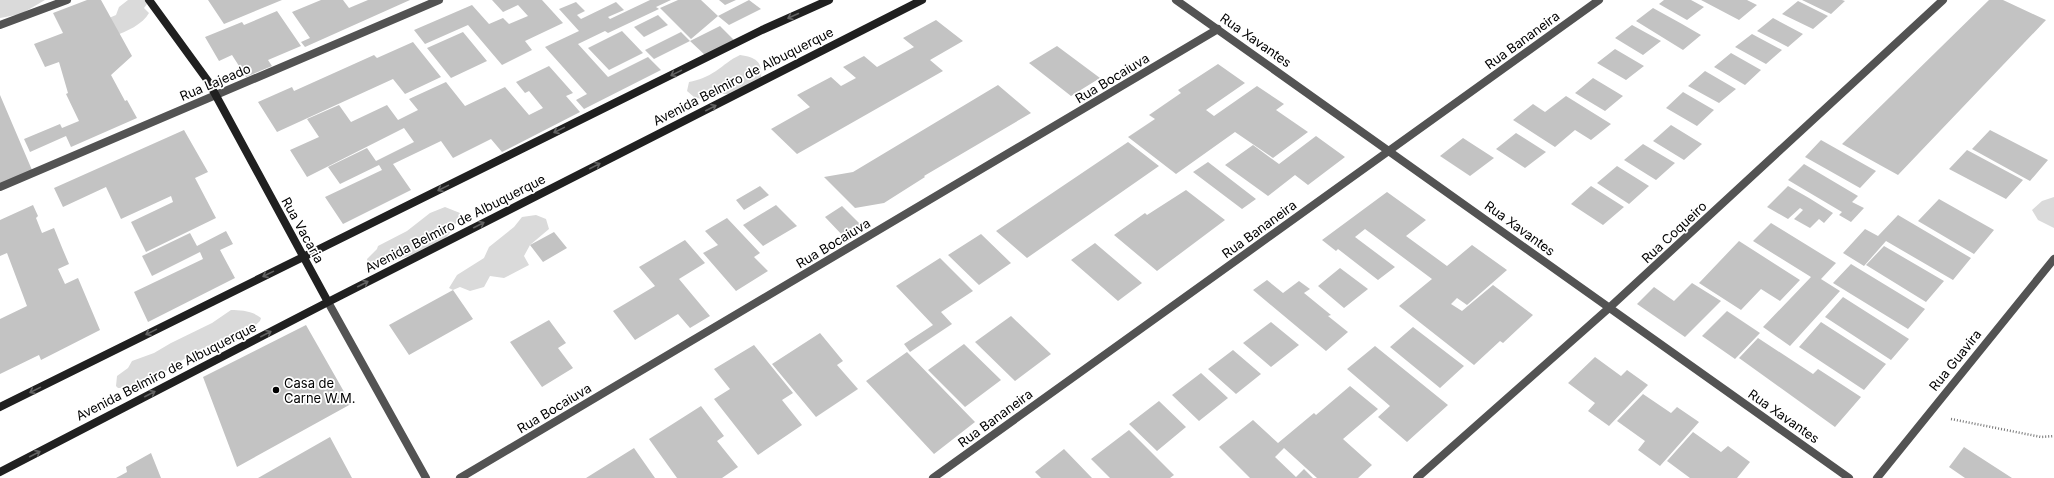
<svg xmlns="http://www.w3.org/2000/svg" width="2054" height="478" viewBox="0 0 2054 478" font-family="Inter,sans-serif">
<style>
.green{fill:#dadada}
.building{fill:#c3c3c3}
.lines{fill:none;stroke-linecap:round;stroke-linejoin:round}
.path{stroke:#757575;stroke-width:2.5;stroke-dasharray:1 2;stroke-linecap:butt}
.street{stroke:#535353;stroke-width:8}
.secondary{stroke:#202020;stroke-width:8}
.oneway{stroke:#636363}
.poi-dot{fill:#000;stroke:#fff;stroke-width:1.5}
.labels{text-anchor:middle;stroke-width:3.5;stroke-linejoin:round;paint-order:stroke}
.street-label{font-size:13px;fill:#000;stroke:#fff}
.poi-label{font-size:13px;fill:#000;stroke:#fff;text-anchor:start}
</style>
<rect width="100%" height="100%" fill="#fff"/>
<path class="green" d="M 0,0 L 45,0 L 21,14 L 0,18 Z
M 128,0 L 146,0 L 147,4 L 144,8 L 149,13 C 143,24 126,32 114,36 L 109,18 L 116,15 L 119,7 Z
M 740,55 C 762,58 763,66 760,86 L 739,95 L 714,93 L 705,100 L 694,97 L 687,91 L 689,82 C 699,80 707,77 716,71 C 725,65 729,60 740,55 Z
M 2054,197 L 2054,228 L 2038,220 L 2032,210 L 2042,201 Z
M 445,207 L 460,213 C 449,246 429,249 399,259 C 388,263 380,267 369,269 L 367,259 L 377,249 L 378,246 L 407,231 L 430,213 Z
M 536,215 L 546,219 L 549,229 L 530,245 L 524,256 L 529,265 L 504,278 L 490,276 L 484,287 L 470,291 L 460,287 L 453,290 L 449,288 L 457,275 L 484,258 L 489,247 L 514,227 L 522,217 Z
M 231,310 C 241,310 253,311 261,318 L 260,321 C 249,331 237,344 222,347 C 214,349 209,345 201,349 C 175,362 149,389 118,388 L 116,386 L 117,376 L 128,368 L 132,361 L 154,353 L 171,343 L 212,323 Z"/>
<path class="building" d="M 87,0 L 101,0 L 132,56 L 111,75 L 125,101 L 127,100 L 137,118 L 71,147 L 66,136 L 30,152 L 24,139 L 60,124 L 62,128 L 79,121 L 66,94 L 68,93 L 59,62 L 45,67 L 34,44 L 63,33 L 53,13 Z
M 208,0 L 282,0 L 224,24 Z
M 321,0 L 343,0 L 349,8 L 368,0 L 410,0 L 305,47 L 301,42 L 310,38 L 292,12 Z
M 492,0 L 542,0 L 563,23 L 525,41 L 532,50 L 502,65 L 468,25 L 425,44 L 414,30 L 472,5 L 489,24 L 503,18 L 509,24 L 528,16 L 518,5 L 503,12 Z
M 650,0 L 671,0 L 656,7 L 659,9 L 608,33 L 605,31 L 578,44 L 608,77 L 648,57 L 661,70 L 584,109 L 576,100 L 587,94 L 545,47 L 579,31 L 559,9 L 576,2 L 585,11 L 577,15 L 581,19 L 616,2 L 624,10 L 608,17 L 610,19 Z
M 678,0 L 701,0 L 718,16 L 691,39 L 660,8 Z
M 719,0 L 736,0 L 725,5 Z
M 749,0 L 761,9 L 729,25 L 718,16 Z
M 1664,0 L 1691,0 L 1704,7 L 1687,20 L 1659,4 Z
M 1701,0 L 1747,0 L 1757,5 L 1739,20 Z
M 1802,0 L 1842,0 L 1845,1 L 1831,14 Z
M 1989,0 L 2003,0 L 2046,20 L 1898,175 L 1842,144 Z
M 1798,1 L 1828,16 L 1813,29 L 1782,14 Z
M 1653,8 L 1682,24 L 1701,35 L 1683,50 L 1636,21 Z
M 277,11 L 301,46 L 268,60 L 272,66 L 246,77 L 232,55 L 219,61 L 205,37 L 242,22 L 244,25 Z
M 658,15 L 668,25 L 644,37 L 634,27 Z
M 1773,18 L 1803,34 L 1788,47 L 1757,31 Z
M 936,20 L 963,41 L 930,60 L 943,71 L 797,154 L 771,129 L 810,107 L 797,95 L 831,77 L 841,86 L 856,78 L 843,67 L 864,56 L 877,67 L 914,47 L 903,38 Z
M 1632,25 L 1661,41 L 1643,55 L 1615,38 Z
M 720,26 L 735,41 L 706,56 L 690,41 Z
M 622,31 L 643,53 L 609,70 L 588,48 Z
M 463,32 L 487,61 L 451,78 L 427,48 Z
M 681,32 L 690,41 L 654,59 L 645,50 Z
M 1752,34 L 1782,50 L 1766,64 L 1735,47 Z
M 413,42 L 441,77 L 405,94 L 393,79 L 277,132 L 258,102 L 292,87 L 294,91 L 374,55 L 377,58 Z
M 1057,46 L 1100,78 L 1071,96 L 1029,63 Z
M 1615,49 L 1644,66 L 1626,80 L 1597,63 Z
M 1731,53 L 1761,70 L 1745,85 L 1714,67 Z
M 1218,64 L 1245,83 L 1206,110 L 1214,116 L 1257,86 L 1284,104 L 1276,110 L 1308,132 L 1273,158 L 1235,132 L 1176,174 L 1128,137 L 1155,119 L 1149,115 L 1181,93 L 1178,90 Z
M 549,66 L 573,93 L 566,96 L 580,112 L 502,152 L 491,139 L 453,158 L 441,141 L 393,164 L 411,190 L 343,224 L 325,197 L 382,170 L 379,165 L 340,184 L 328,167 L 367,148 L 376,161 L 414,142 L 404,128 L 307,177 L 290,150 L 319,137 L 307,119 L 339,105 L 351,122 L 387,105 L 398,120 L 418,110 L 409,99 L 446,82 L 465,106 L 505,87 L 529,115 L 543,108 L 529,91 L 525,93 L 516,82 Z
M 1705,71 L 1736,89 L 1719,103 L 1688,86 Z
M 1593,78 L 1623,96 L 1605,111 L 1575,93 Z
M 998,85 L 1031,113 L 924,176 L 925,177 L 884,203 L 855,208 L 824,177 L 853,172 Z
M 1683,92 L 1714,110 L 1697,126 L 1666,108 Z
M 0,95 L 32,170 L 0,184 Z
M 1566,96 L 1611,124 L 1591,140 L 1575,130 L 1555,147 L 1513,120 L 1533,104 L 1545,112 Z
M 1671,125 L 1702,144 L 1684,160 L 1653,141 Z
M 184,130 L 208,172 L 195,178 L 216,218 L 146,252 L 131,222 L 173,202 L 171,196 L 121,219 L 106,187 L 63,207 L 54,188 Z
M 1990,130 L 2048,160 L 2030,181 L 1972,149 Z
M 1516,133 L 1546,152 L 1525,168 L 1496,149 Z
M 1316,136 L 1345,157 L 1308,185 L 1295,175 L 1268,196 L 1225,165 L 1253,145 L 1279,164 Z
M 1463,138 L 1494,158 L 1470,176 L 1440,156 Z
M 1821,140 L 1876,171 L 1860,188 L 1805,157 Z
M 1128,142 L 1159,166 L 1027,258 L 996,231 Z
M 1643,144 L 1675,163 L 1656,180 L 1624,160 Z
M 1967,150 L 2023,180 L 2006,199 L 1949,169 Z
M 1208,162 L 1256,199 L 1242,209 L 1193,172 Z
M 1804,164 L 1858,196 L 1852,202 L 1864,208 L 1851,222 L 1839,215 L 1842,212 L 1788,180 Z
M 1617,166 L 1649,186 L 1629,204 L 1597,183 Z
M 760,186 L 769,195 L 744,210 L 736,200 Z
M 1591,186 L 1624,207 L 1603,225 L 1571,204 Z
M 1788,186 L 1809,198 L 1833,213 L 1824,223 L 1819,219 L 1810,228 L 1794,219 L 1803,210 L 1800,208 L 1788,219 L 1767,207 Z
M 1186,190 L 1225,220 L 1157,271 L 1114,235 L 1145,213 L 1147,215 Z
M 1387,192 L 1426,220 L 1406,236 L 1447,266 L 1472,245 L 1507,270 L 1467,305 L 1457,298 L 1451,304 L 1462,311 L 1493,285 L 1533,315 L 1503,343 L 1500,341 L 1474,365 L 1399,306 L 1432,279 L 1365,229 L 1355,237 L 1395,267 L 1378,280 L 1338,249 L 1336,251 L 1322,240 Z
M 1939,199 L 1994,230 L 1974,254 L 1918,221 Z
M 33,205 L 38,216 L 36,218 L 42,233 L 54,228 L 63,250 L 69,264 L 58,269 L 65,284 L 78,278 L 100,330 L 41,360 L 39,355 L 0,374 L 0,319 L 27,306 L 7,253 L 0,256 L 0,220 Z
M 776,205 L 797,226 L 763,246 L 743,225 Z
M 842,206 L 863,227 L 845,238 L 825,217 Z
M 1898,215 L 1971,258 L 1953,280 L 1886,241 L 1864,266 L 1843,253 L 1865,229 L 1878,236 Z
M 727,218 L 760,253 L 754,257 L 768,271 L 736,291 L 703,253 L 718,245 L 705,231 Z
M 1771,223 L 1836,263 L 1821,279 L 1840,291 L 1790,346 L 1763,327 L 1811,277 L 1753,241 Z
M 226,231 L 233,244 L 220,250 L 235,278 L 148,322 L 134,292 L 203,259 L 200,252 L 152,276 L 142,256 L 190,233 L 197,246 Z
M 554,232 L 567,248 L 543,262 L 530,245 Z
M 981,234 L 1011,263 L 979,285 L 948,255 Z
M 685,240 L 705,263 L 679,279 L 710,316 L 690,328 L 678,314 L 635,340 L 613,311 L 655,286 L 639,267 Z
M 1739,241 L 1800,280 L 1780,301 L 1761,289 L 1741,310 L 1699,283 Z
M 1095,243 L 1142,283 L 1118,301 L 1071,260 Z
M 1884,246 L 1944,281 L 1926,302 L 1866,265 Z
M 940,258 L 973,291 L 941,312 L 952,324 L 910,352 L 904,344 L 933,325 L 896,286 Z
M 1851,264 L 1925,309 L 1908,329 L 1833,283 Z
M 1340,268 L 1368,289 L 1344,308 L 1318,286 Z
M 1267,280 L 1283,293 L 1299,281 L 1310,289 L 1304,293 L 1331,315 L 1328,316 L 1348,332 L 1326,351 L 1253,290 Z
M 1692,283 L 1721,301 L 1685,337 L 1637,304 L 1654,287 L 1674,301 Z
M 453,290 L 473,319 L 409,355 L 389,325 Z
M 1843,297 L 1909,339 L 1891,360 L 1825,317 Z
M 1727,311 L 1760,333 L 1735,359 L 1702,336 Z
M 1011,316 L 1051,354 L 1015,381 L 975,342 Z
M 549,320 L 566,343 L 558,348 L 573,368 L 542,387 L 510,342 Z
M 1271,322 L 1299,345 L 1271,367 L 1243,343 Z
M 1821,322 L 1886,364 L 1864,390 L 1799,347 Z
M 306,325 L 351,404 L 237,467 L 203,377 Z
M 1413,327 L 1464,366 L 1440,388 L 1390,347 Z
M 820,333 L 843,361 L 837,365 L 858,389 L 816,417 L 772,364 Z
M 1758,338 L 1813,374 L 1818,369 L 1861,397 L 1835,427 L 1739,358 Z
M 964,344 L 1001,380 L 965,407 L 928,370 Z
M 754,345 L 793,393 L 782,400 L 802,425 L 758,455 L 714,399 L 730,389 L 714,369 Z
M 1375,346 L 1448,405 L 1407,442 L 1378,417 L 1390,406 L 1347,369 Z
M 1233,350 L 1261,374 L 1236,394 L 1208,369 Z
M 907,352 L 975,422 L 934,454 L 866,381 Z
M 1595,357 L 1621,376 L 1627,370 L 1648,385 L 1609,426 L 1588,411 L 1595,403 L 1568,383 Z
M 1201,373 L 1228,398 L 1199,421 L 1172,395 Z
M 1350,386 L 1378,409 L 1343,439 L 1372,465 L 1358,478 L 1317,478 L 1284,448 L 1275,457 L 1296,477 L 1304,469 L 1313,478 L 1250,478 L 1219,447 L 1253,420 L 1278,443 L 1314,413 L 1316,415 Z
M 1643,394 L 1671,413 L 1677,407 L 1699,422 L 1660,466 L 1638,450 L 1645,441 L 1617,421 Z
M 1159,401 L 1186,427 L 1157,451 L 1129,424 Z
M 701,406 L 724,436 L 717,441 L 738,467 L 722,478 L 677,478 L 649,439 Z
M 1129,430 L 1174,475 L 1170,478 L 1110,478 L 1091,459 Z
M 1693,432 L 1721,452 L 1728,446 L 1750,462 L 1737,478 L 1690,478 L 1667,461 Z
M 330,437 L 352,478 L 258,478 Z
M 1964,447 L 2012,478 L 1965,478 L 1949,467 Z
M 634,448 L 655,478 L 586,478 Z
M 1064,449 L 1092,478 L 1041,478 L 1035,472 Z
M 151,453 L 161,478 L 116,478 L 127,472 L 126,467 Z"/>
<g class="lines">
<path class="path" d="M 1951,419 L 2041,437 L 2054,436"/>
<path class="street" d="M 1176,0 L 1849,478
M 0,25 L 67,0
M 0,187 L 439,0
M 328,302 L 426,478
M 460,478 L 1218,29
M 933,478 L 1599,0
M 1417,478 L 1609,308 L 1943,0
M 1877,478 L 2054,259"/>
<path class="secondary" d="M 149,0 L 208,81 L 328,302
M 0,407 L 762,30 L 829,0
M 0,472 L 328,302 L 922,0"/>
</g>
<defs><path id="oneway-shaft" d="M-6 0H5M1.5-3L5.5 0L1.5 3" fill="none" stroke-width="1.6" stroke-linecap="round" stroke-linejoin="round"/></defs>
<g class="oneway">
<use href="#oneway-shaft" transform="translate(793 16) rotate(156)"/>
<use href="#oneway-shaft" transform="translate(676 73) rotate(154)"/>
<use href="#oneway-shaft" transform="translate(711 108) rotate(-27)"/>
<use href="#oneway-shaft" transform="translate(559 130) rotate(154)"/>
<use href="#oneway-shaft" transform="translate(595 166) rotate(-27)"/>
<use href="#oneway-shaft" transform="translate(443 188) rotate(154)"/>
<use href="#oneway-shaft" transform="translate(479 225) rotate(-27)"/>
<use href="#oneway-shaft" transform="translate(268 274) rotate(154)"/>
<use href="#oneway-shaft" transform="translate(363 284) rotate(-27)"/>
<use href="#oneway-shaft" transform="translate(151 332) rotate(154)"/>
<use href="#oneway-shaft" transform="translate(266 334) rotate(-27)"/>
<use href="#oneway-shaft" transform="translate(35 390) rotate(154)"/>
<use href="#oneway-shaft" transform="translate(150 394) rotate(-27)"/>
<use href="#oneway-shaft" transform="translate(35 454) rotate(-27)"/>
</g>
<circle class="poi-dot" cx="276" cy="390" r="4"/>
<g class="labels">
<g class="street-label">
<text transform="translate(1256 40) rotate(35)" y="5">Rua Xavantes</text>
<text transform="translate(1522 40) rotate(-36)" y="5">Rua Bananeira</text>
<text transform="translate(743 76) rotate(-27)" y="5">Avenida Belmiro de Albuquerque</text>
<text transform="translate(1112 78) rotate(-31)" y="5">Rua Bocaiuva</text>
<text transform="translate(215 82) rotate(-23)" y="5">Rua Lajeado</text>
<text transform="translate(455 223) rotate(-27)" y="5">Avenida Belmiro de Albuquerque</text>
<text transform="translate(1520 228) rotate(36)" y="5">Rua Xavantes</text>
<text transform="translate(1259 229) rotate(-36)" y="5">Rua Bananeira</text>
<text transform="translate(303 230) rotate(61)" y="5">Rua Vacaria</text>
<text transform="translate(1674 232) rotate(-43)" y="5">Rua Coqueiro</text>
<text transform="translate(833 243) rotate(-31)" y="5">Rua Bocaiuva</text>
<text transform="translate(1955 360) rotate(-51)" y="5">Rua Guavira</text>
<text transform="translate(166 371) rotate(-27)" y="5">Avenida Belmiro de Albuquerque</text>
<text transform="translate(554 408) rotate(-31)" y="5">Rua Bocaiuva</text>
<text transform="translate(1784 416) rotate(35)" y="5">Rua Xavantes</text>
<text transform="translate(995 418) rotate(-36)" y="5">Rua Bananeira</text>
</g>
<g class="poi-label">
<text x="284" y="388">Casa de<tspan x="284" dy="15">Carne W.M.</tspan></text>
</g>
</g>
</svg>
